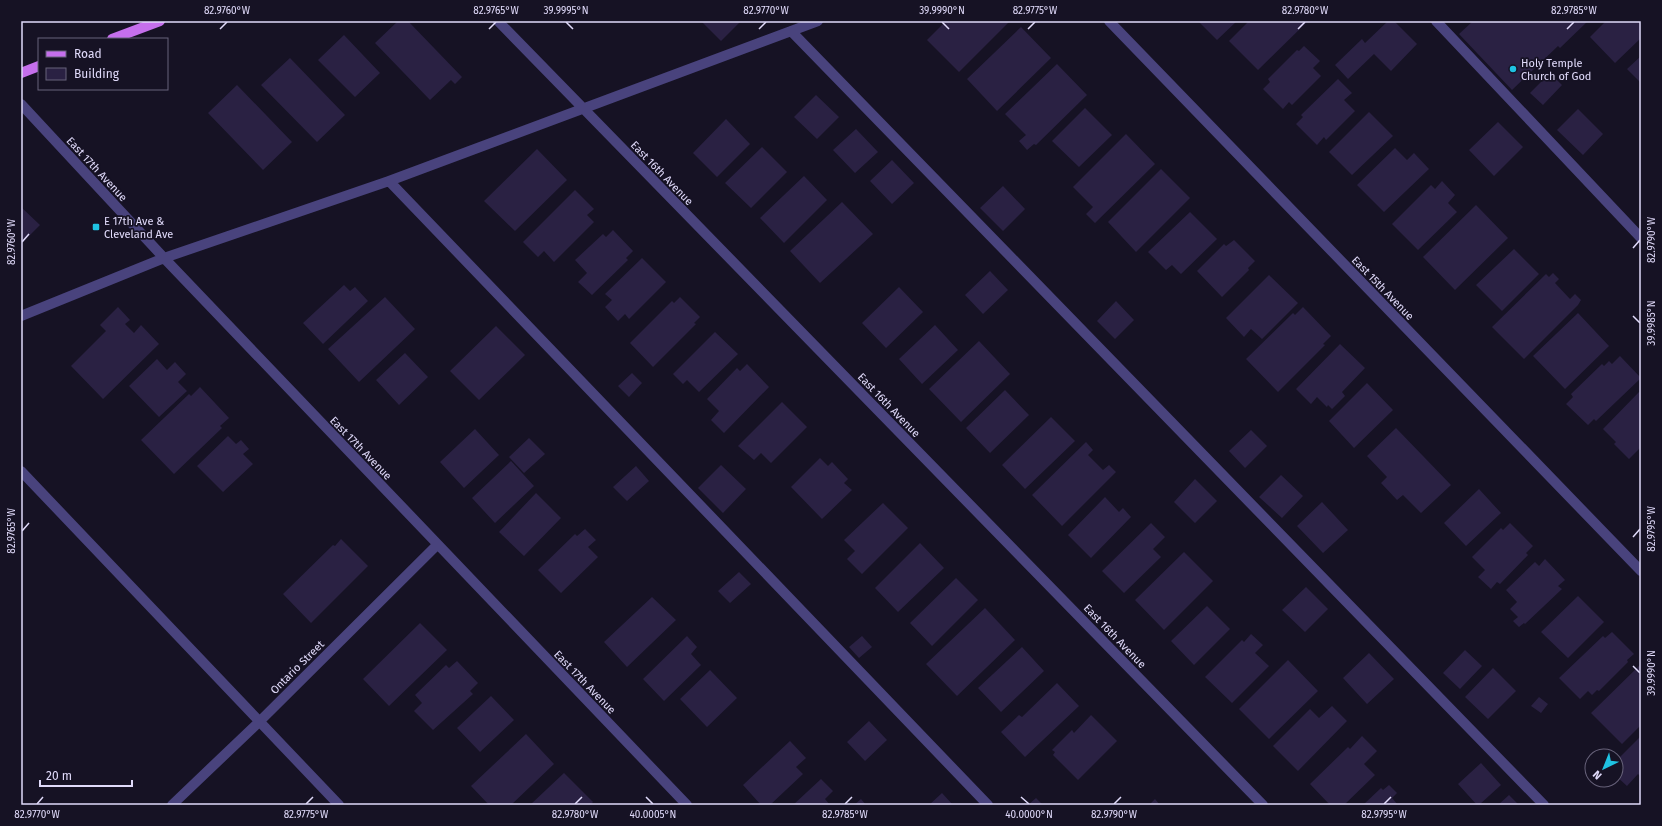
<svg xmlns="http://www.w3.org/2000/svg" width="1662" height="826" viewBox="0 0 1662 826" font-family="'Fira Sans',sans-serif">
<style>
.building{fill:#2a2143}
.lines{fill:none;stroke-linecap:round;stroke-linejoin:round}
.minor{stroke:#49437d;stroke-width:10}
.major{stroke:#c56fec;stroke-width:10}
.ticks{fill:none;stroke:#e0dafa;stroke-width:1.5}
.poi-dot{fill:#1fc2e2;stroke:#161224;stroke-width:1.5}
.labels{text-anchor:middle;stroke-width:3.5;stroke-linejoin:round;paint-order:stroke}
.poi-label{font-size:11px;fill:#e0dafa;stroke:#161224;text-anchor:start}
.street-label{font-size:11px;fill:#e0dafa;stroke:#161224}
.neatline{fill:none;stroke:#e0dafa;stroke-width:1.5}
.ticks-label{font-size:10px;text-anchor:middle;fill:#e0dafa}
</style>
<rect width="100%" height="100%" fill="#161224"/>
<path class="building" d="M 398,21 L 408,21 L 462,77 L 455,84 L 451,80 L 430,100 L 375,43 Z
M 701,21 L 741,21 L 721,41 Z
M 946,21 L 1010,21 L 959,72 L 927,40 Z
M 1198,21 L 1237,21 L 1217,40 Z
M 1249,21 L 1308,21 L 1258,70 L 1229,41 Z
M 1388,21 L 1394,21 L 1417,44 L 1391,71 L 1374,54 L 1348,79 L 1335,65 L 1362,39 L 1365,43 Z
M 1473,21 L 1588,21 L 1560,48 L 1558,46 L 1512,90 L 1459,34 Z
M 1606,21 L 1641,21 L 1641,38 L 1615,63 L 1590,37 Z
M 1021,27 L 1051,58 L 997,111 L 967,79 Z
M 344,35 L 380,73 L 355,97 L 318,60 Z
M 1304,46 L 1320,61 L 1313,68 L 1321,76 L 1292,105 L 1289,102 L 1283,109 L 1263,89 L 1270,82 L 1268,79 L 1297,50 L 1299,51 Z
M 1641,56 L 1641,83 L 1627,69 Z
M 290,58 L 345,115 L 317,142 L 261,85 Z
M 1057,64 L 1087,95 L 1036,145 L 1034,144 L 1027,150 L 1019,141 L 1026,135 L 1005,114 Z
M 1550,73 L 1562,85 L 1543,105 L 1530,93 Z
M 1338,79 L 1352,93 L 1344,100 L 1355,111 L 1326,140 L 1324,137 L 1317,145 L 1296,124 L 1303,117 L 1301,115 Z
M 237,85 L 292,142 L 263,170 L 208,113 Z
M 816,95 L 839,117 L 817,139 L 794,117 Z
M 1085,108 L 1112,135 L 1079,167 L 1052,141 Z
M 1578,109 L 1603,134 L 1583,155 L 1557,130 Z
M 1369,112 L 1393,136 L 1352,175 L 1329,152 Z
M 726,119 L 750,144 L 717,177 L 693,153 Z
M 1498,122 L 1523,147 L 1494,176 L 1469,150 Z
M 856,129 L 878,152 L 855,173 L 833,150 Z
M 1126,134 L 1155,164 L 1095,223 L 1086,214 L 1093,207 L 1073,187 Z
M 762,147 L 787,172 L 751,208 L 725,183 Z
M 1395,148 L 1407,160 L 1414,153 L 1429,169 L 1384,212 L 1357,185 Z
M 537,149 L 567,180 L 515,231 L 484,201 Z
M 892,160 L 914,183 L 892,204 L 870,181 Z
M 1161,169 L 1190,198 L 1136,252 L 1108,222 Z
M 804,176 L 827,200 L 784,243 L 760,218 Z
M 1442,181 L 1455,195 L 1448,203 L 1457,212 L 1418,250 L 1392,224 L 1431,185 L 1435,189 Z
M 1003,186 L 1025,209 L 1003,231 L 980,208 Z
M 575,190 L 594,209 L 587,215 L 594,222 L 554,262 L 544,251 L 538,257 L 523,242 Z
M 842,202 L 873,234 L 820,283 L 790,251 Z
M 1476,205 L 1508,238 L 1455,290 L 1423,257 Z
M 21,207 L 40,225 L 21,244 Z
M 1190,212 L 1217,239 L 1181,274 L 1172,265 L 1166,270 L 1148,252 Z
M 613,230 L 633,251 L 626,258 L 628,260 L 592,295 L 578,282 L 587,273 L 575,260 L 603,234 L 606,237 Z
M 1234,240 L 1255,261 L 1248,268 L 1249,270 L 1222,297 L 1197,271 L 1224,244 L 1226,246 Z
M 1514,249 L 1539,274 L 1502,311 L 1476,285 Z
M 642,258 L 666,282 L 629,319 L 625,314 L 618,321 L 605,307 L 612,300 L 605,294 Z
M 990,271 L 1008,290 L 983,314 L 965,295 Z
M 1553,273 L 1559,279 L 1555,283 L 1570,299 L 1575,294 L 1581,300 L 1578,305 L 1524,359 L 1492,327 L 1546,274 L 1549,277 Z
M 1269,275 L 1298,303 L 1262,339 L 1251,329 L 1244,337 L 1226,318 Z
M 344,285 L 350,291 L 355,287 L 368,301 L 323,344 L 303,323 Z
M 899,287 L 923,312 L 886,348 L 862,323 Z
M 385,297 L 415,329 L 359,382 L 328,349 Z
M 680,297 L 700,317 L 694,323 L 696,324 L 653,367 L 630,343 L 672,301 L 674,303 Z
M 1116,301 L 1134,320 L 1115,339 L 1097,321 Z
M 118,307 L 130,320 L 125,324 L 134,333 L 141,325 L 159,344 L 103,399 L 71,366 L 106,331 L 100,325 Z
M 1303,307 L 1331,336 L 1323,344 L 1325,345 L 1278,392 L 1246,359 L 1293,313 L 1295,315 Z
M 1578,313 L 1609,346 L 1565,389 L 1533,356 Z
M 935,325 L 958,350 L 922,384 L 899,359 Z
M 496,326 L 525,355 L 479,400 L 450,371 Z
M 715,332 L 738,354 L 699,392 L 687,380 L 683,384 L 673,374 Z
M 979,341 L 1010,374 L 961,422 L 929,389 Z
M 1340,344 L 1365,368 L 1342,392 L 1345,396 L 1332,409 L 1328,405 L 1327,407 L 1317,397 L 1311,404 L 1296,389 Z
M 405,353 L 428,377 L 399,405 L 376,380 Z
M 1620,356 L 1641,378 L 1596,421 L 1594,419 L 1588,425 L 1566,404 L 1573,397 L 1571,394 L 1602,364 L 1604,366 L 1609,361 L 1612,364 Z
M 157,359 L 167,370 L 175,362 L 186,374 L 178,382 L 187,391 L 159,417 L 129,386 Z
M 747,364 L 769,387 L 724,433 L 711,420 L 719,411 L 707,399 L 737,368 L 740,371 Z
M 632,373 L 642,383 L 629,397 L 618,386 Z
M 1367,383 L 1393,410 L 1354,448 L 1329,421 Z
M 200,387 L 229,418 L 220,426 L 222,428 L 174,474 L 141,440 L 189,394 L 191,396 Z
M 1005,390 L 1029,415 L 990,453 L 966,428 Z
M 1639,392 L 1641,393 L 1641,447 L 1629,459 L 1614,444 L 1616,442 L 1603,429 Z
M 782,402 L 807,427 L 771,463 L 761,453 L 754,460 L 738,446 Z
M 1051,417 L 1075,441 L 1025,489 L 1002,465 Z
M 1396,428 L 1451,485 L 1421,513 L 1403,495 L 1397,500 L 1381,483 L 1387,477 L 1367,456 Z
M 475,429 L 499,455 L 464,488 L 440,462 Z
M 1251,430 L 1267,446 L 1245,468 L 1229,451 Z
M 228,436 L 236,444 L 241,440 L 249,449 L 243,454 L 253,464 L 223,492 L 197,466 Z
M 529,438 L 545,454 L 524,473 L 509,457 Z
M 1086,442 L 1093,450 L 1088,455 L 1103,470 L 1109,465 L 1116,472 L 1062,526 L 1032,495 Z
M 820,458 L 828,466 L 832,462 L 848,479 L 844,483 L 852,490 L 822,519 L 791,487 Z
M 511,461 L 534,486 L 495,523 L 472,498 Z
M 721,465 L 746,489 L 723,513 L 698,488 Z
M 636,466 L 649,481 L 627,501 L 613,487 Z
M 1281,475 L 1303,496 L 1282,518 L 1259,497 Z
M 1195,479 L 1217,501 L 1195,523 L 1174,502 Z
M 1479,489 L 1501,513 L 1466,546 L 1444,523 Z
M 536,493 L 561,518 L 524,556 L 499,532 Z
M 1105,497 L 1119,512 L 1123,508 L 1131,517 L 1091,558 L 1068,535 Z
M 1322,502 L 1348,530 L 1323,553 L 1297,526 Z
M 883,503 L 908,528 L 862,574 L 847,559 L 855,551 L 844,540 Z
M 1151,523 L 1165,537 L 1153,549 L 1161,557 L 1124,593 L 1102,571 Z
M 1510,523 L 1533,546 L 1526,553 L 1528,555 L 1500,584 L 1497,582 L 1491,589 L 1478,577 L 1485,570 L 1472,557 L 1501,528 L 1503,530 Z
M 585,529 L 596,540 L 588,547 L 598,557 L 561,593 L 538,570 L 575,534 L 577,536 Z
M 341,539 L 368,566 L 311,623 L 283,594 L 333,545 L 335,546 Z
M 920,543 L 944,568 L 898,612 L 875,588 Z
M 1184,552 L 1213,581 L 1164,630 L 1135,600 Z
M 1545,559 L 1565,580 L 1558,586 L 1562,589 L 1525,624 L 1524,623 L 1519,627 L 1513,621 L 1518,617 L 1510,609 L 1517,602 L 1506,590 L 1535,562 L 1539,566 Z
M 739,572 L 751,584 L 730,603 L 718,591 Z
M 956,578 L 978,600 L 932,646 L 910,623 Z
M 1306,587 L 1328,609 L 1305,632 L 1282,610 Z
M 1578,596 L 1604,622 L 1568,658 L 1541,632 Z
M 652,597 L 676,620 L 627,667 L 604,642 Z
M 1207,606 L 1230,629 L 1194,665 L 1171,641 Z
M 985,608 L 1015,640 L 957,696 L 926,664 Z
M 420,623 L 447,650 L 389,706 L 363,679 Z
M 1612,632 L 1634,654 L 1627,660 L 1628,662 L 1599,691 L 1597,690 L 1592,695 L 1588,691 L 1580,699 L 1559,678 L 1603,636 L 1605,638 Z
M 1251,634 L 1263,645 L 1255,653 L 1269,666 L 1232,703 L 1205,677 L 1242,640 L 1244,642 Z
M 687,636 L 697,647 L 691,654 L 701,665 L 664,701 L 643,679 Z
M 862,636 L 872,647 L 859,658 L 849,647 Z
M 1022,647 L 1044,671 L 1001,712 L 978,688 Z
M 1465,650 L 1482,666 L 1460,689 L 1443,673 Z
M 1369,653 L 1394,679 L 1367,704 L 1343,678 Z
M 1288,660 L 1318,691 L 1269,739 L 1239,709 Z
M 457,661 L 478,683 L 470,691 L 473,694 L 433,730 L 414,711 L 422,703 L 415,695 L 446,665 L 449,668 Z
M 1641,664 L 1641,725 L 1622,744 L 1591,713 Z
M 1493,668 L 1516,691 L 1488,719 L 1465,697 Z
M 710,670 L 737,698 L 707,727 L 680,699 Z
M 1057,683 L 1079,706 L 1025,757 L 1001,732 L 1019,715 L 1022,717 Z
M 491,696 L 514,720 L 480,752 L 457,728 Z
M 1539,697 L 1548,704 L 1541,713 L 1531,706 Z
M 1332,706 L 1347,721 L 1298,771 L 1273,746 L 1310,709 L 1319,718 Z
M 1091,715 L 1117,741 L 1078,780 L 1053,755 L 1055,752 L 1052,750 L 1072,730 L 1074,733 Z
M 869,721 L 887,740 L 865,761 L 847,742 Z
M 526,734 L 554,764 L 511,805 L 489,805 L 471,786 Z
M 1362,736 L 1377,751 L 1364,764 L 1375,775 L 1344,805 L 1330,805 L 1310,784 L 1348,747 L 1350,749 Z
M 1641,736 L 1641,777 L 1638,774 L 1627,786 L 1616,776 L 1616,761 Z
M 790,741 L 806,758 L 796,767 L 803,774 L 770,805 L 761,805 L 743,785 Z
M 1481,763 L 1501,785 L 1479,805 L 1477,805 L 1458,784 Z
M 564,773 L 593,802 L 590,805 L 530,805 Z
M 821,779 L 833,791 L 825,799 L 830,805 L 793,805 Z
M 1389,785 L 1397,793 L 1392,798 L 1398,805 L 1363,805 L 1381,788 L 1383,790 Z
M 942,793 L 953,805 L 929,805 Z
M 1509,795 L 1519,805 L 1498,805 Z
M 1036,798 L 1043,805 L 1028,805 Z
M 861,799 L 866,805 L 854,805 Z
M 1155,799 L 1160,805 L 1149,805 Z"/>
<g class="lines">
<path class="minor" d="M 498,21 L 1263,805
M 1109,21 L 1641,571
M 1436,21 L 1641,238
M 791,31 L 1544,805
M 21,104 L 164,258 L 687,805
M 389,181 L 988,805
M 21,316 L 164,258 L 389,181 L 818,21
M 21,471 L 339,805
M 172,805 L 260,721 L 437,545"/>
<path class="major" d="M 112,39 L 160,21
M 21,73 L 39,66"/>
</g>
<path class="ticks" d="M 566,22 L 573,29M 942,22 L 949,29M 220,29 L 227,22M 489,29 L 496,22M 759,29 L 766,22M 1028,29 L 1035,22M 1298,29 L 1305,22M 1567,29 L 1574,22M 22,242 L 29,234M 1633,248 L 1640,240M 1633,316 L 1640,323M 22,531 L 29,523M 1633,537 L 1640,529M 1633,666 L 1640,673M 646,797 L 653,804M 1021,797 L 1029,804M 37,804 L 43,797M 306,804 L 313,797M 575,804 L 582,797M 845,804 L 852,797M 1114,804 L 1121,797M 1384,804 L 1391,797"/>
<g class="poi-dot">
<circle cx="1513" cy="69" r="4"/>
<rect x="92" y="223" width="8" height="8" rx="2"/>
</g>
<g class="labels">
<g class="poi-label">
<text x="1521" y="67">Holy Temple<tspan x="1521" dy="13">Church of God</tspan></text>
<text x="104" y="225">E 17th Ave &amp;<tspan x="104" dy="13">Cleveland Ave</tspan></text>
</g>
<g class="street-label">
<text transform="translate(97 169) rotate(47)" y="4">East 17th Avenue</text>
<text transform="translate(662 173) rotate(46)" y="4">East 16th Avenue</text>
<text transform="translate(1383 288) rotate(46)" y="4">East 15th Avenue</text>
<text transform="translate(889 405) rotate(46)" y="4">East 16th Avenue</text>
<text transform="translate(361 448) rotate(46)" y="4">East 17th Avenue</text>
<text transform="translate(1115 636) rotate(46)" y="4">East 16th Avenue</text>
<text transform="translate(297 667) rotate(-45)" y="4">Ontario Street</text>
<text transform="translate(585 682) rotate(46)" y="4">East 17th Avenue</text>
</g>
</g>
<rect width="1662" height="826" fill="none" stroke="#161224" stroke-width="44"/>
<rect x="38" y="38" width="130" height="52" fill="#161224" stroke="#67627a"/>
<rect x="46" y="51" width="20" height="6" fill="#c56fec" stroke="#67627a"/>
<text x="74" y="58" font-size="12" fill="#e0dafa">Road</text>
<rect x="46" y="68" width="20" height="12" fill="#2a2143" stroke="#67627a"/>
<text x="74" y="78" font-size="12" fill="#e0dafa">Building</text>
<g transform="translate(1604 768) rotate(223)"><circle r="19" fill="#161224" stroke="#67627a"/>
<path d="M0-3L7 15L0 10L-7 15Z" fill="#1fc2e2"/>
<text y="-6" font-size="11" font-weight="bold" text-anchor="middle" fill="#e0dafa">N</text>
</g>
<path d="M40 780v6h92v-6" fill="none" stroke="#e0dafa" stroke-width="2"/>
<text x="46" y="780" font-size="12" fill="#e0dafa" stroke="#161224" stroke-width="3" paint-order="stroke">20 m</text>
<rect x="22" y="22" width="1618" height="782" class="neatline"/>
<g class="ticks-label">
<text x="227" y="14">82.9760°W</text>
<text x="496" y="14">82.9765°W</text>
<text x="566" y="14">39.9995°N</text>
<text x="766" y="14">82.9770°W</text>
<text x="942" y="14">39.9990°N</text>
<text x="1035" y="14">82.9775°W</text>
<text x="1305" y="14">82.9780°W</text>
<text x="1574" y="14">82.9785°W</text>
<text transform="translate(1651 240) rotate(-90)" y="4">82.9790°W</text>
<text transform="translate(11 242) rotate(-90)" y="4">82.9760°W</text>
<text transform="translate(1651 323) rotate(-90)" y="4">39.9985°N</text>
<text transform="translate(1651 529) rotate(-90)" y="4">82.9795°W</text>
<text transform="translate(11 531) rotate(-90)" y="4">82.9765°W</text>
<text transform="translate(1651 673) rotate(-90)" y="4">39.9990°N</text>
<text x="37" y="818">82.9770°W</text>
<text x="306" y="818">82.9775°W</text>
<text x="575" y="818">82.9780°W</text>
<text x="653" y="818">40.0005°N</text>
<text x="845" y="818">82.9785°W</text>
<text x="1029" y="818">40.0000°N</text>
<text x="1114" y="818">82.9790°W</text>
<text x="1384" y="818">82.9795°W</text>
</g>
</svg>
